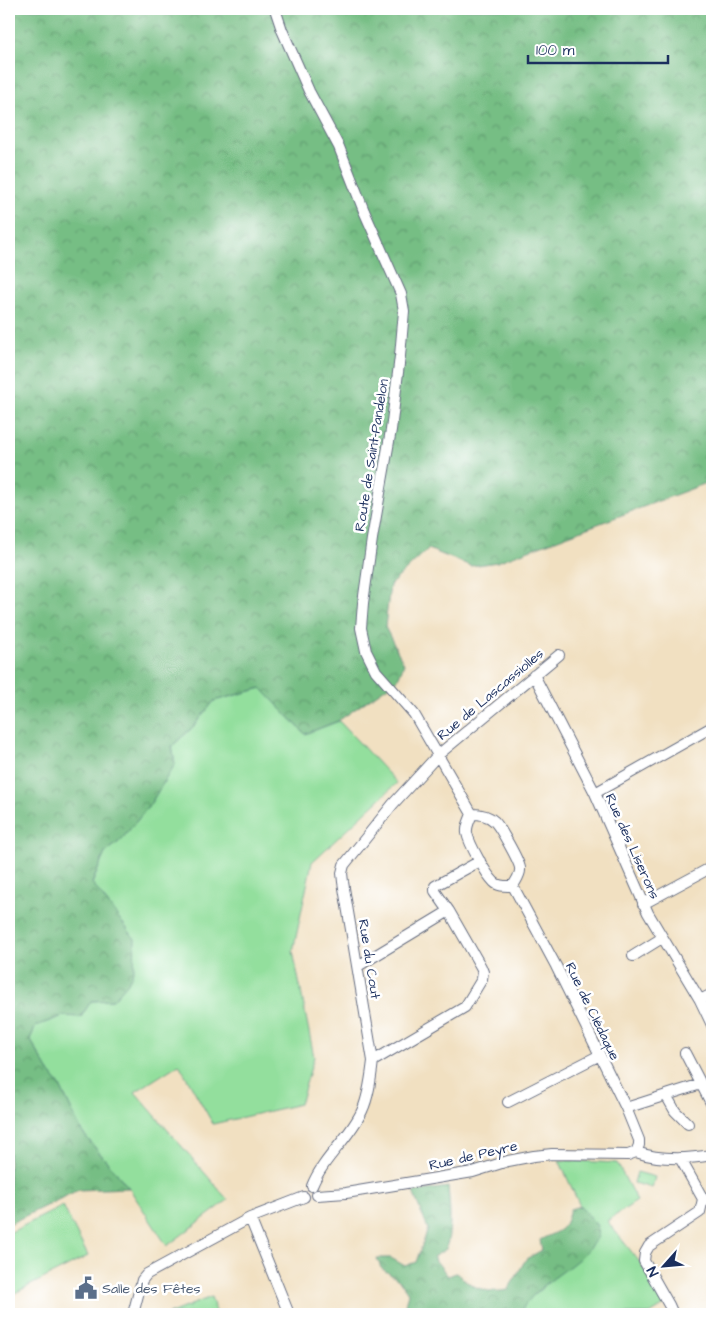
<svg xmlns="http://www.w3.org/2000/svg" width="721" height="1323" viewBox="0 0 721 1323" font-family="'Architects Daughter',sans-serif">
<style>
.grass{fill:#93df9d;stroke:#57877e}
.forest{fill:url(#forest-crowns);stroke:#487671}
.park{fill:url(#park-tufts);stroke:#57877e}
.lines{fill:none;stroke-linecap:round;stroke-linejoin:round}
.street-casing{stroke:#666d81;stroke-width:12}
.street{stroke:#fff;stroke-width:10}
.labels{text-anchor:middle;stroke-width:5;stroke-linejoin:round;paint-order:stroke}
.street-label{font-size:14px;fill:#1b2f5e;stroke:#fff}
.service-label{font-size:14px;fill:#4e5e75;stroke:#fff;text-anchor:start}
</style>
<defs>
<pattern id="forest-crowns" width="20" height="18" patternUnits="userSpaceOnUse" patternTransform="scale(1.25)"><rect width="20" height="18" fill="#76be84"/><path d="M2 6a3 3 0 1 1 6 0M12 15a3 3 0 1 1 6 0" fill="none" stroke="#609b6f"/></pattern>
<pattern id="park-tufts" width="24" height="20" patternUnits="userSpaceOnUse" patternTransform="scale(1.25)"><rect width="24" height="20" fill="#93df9d"/><path d="M3 7l-1-3M5 7V3M7 7l1-3M15 17l-1-3M17 17v-4M19 17l1-3" fill="none" stroke="#7ec08a"/></pattern>
</defs>
<rect width="100%" height="100%" fill="#fff"/>
<filter id="ink" filterUnits="userSpaceOnUse"><feTurbulence type="fractalNoise" baseFrequency=".02" numOctaves="2"/><feDisplacementMap in="SourceGraphic" scale="10" xChannelSelector="R" yChannelSelector="G"/><feConvolveMatrix kernelMatrix="1 2 1 2 8 2 1 2 1" color-interpolation-filters="sRGB"/></filter>
<filter id="wash" filterUnits="userSpaceOnUse"><feTurbulence type="fractalNoise" baseFrequency=".0096" numOctaves="4" result="noise"/><feDisplacementMap in="SourceGraphic" scale="20" xChannelSelector="R" yChannelSelector="G"/><feGaussianBlur stdDeviation="1.12" result="paint"/><feColorMatrix in="noise" values="0 0 0 0 0 0 0 0 0 0 0 0 0 0 0 0 0 1.4 0 .05"/><feComposite in="paint" operator="in"/></filter>
<g filter="url(#wash)">
<rect width="100%" height="100%" fill="#f1e0c1"/>
<path class="grass" d="M 262,688 L 305,734 L 339,721 L 397,783 L 312,862 L 293,951 L 314,1057 L 300,1104 L 213,1124 L 179,1064 L 135,1092 L 228,1200 L 167,1246 L 129,1188 L 82,1132 L 59,1084 L 49,1072 L 30,1039 L 36,1026 L 63,1016 L 81,1017 L 91,1001 L 113,1000 L 135,939 L 92,884 L 105,853 L 121,840 L 149,806 L 175,764 L 172,746 L 193,727 L 214,701 Z
M 559,1160 L 617,1163 L 637,1201 L 607,1221 L 639,1261 L 666,1304 L 650,1314 L 519,1314 L 527,1301 L 551,1280 L 597,1226 L 580,1206 Z
M 637,1172 L 655,1177 L 652,1188 L 634,1183 Z
M 63,1206 L 88,1256 L 9,1296 L 9,1233 Z"/>
<path class="forest" d="M 9,9 L 712,9 L 712,481 L 497,562 L 471,566 L 428,549 L 390,585 L 385,627 L 404,664 L 398,679 L 338,721 L 305,734 L 261,688 L 214,701 L 193,727 L 172,746 L 175,764 L 149,806 L 121,840 L 105,853 L 92,883 L 135,939 L 134,969 L 128,983 L 113,1000 L 91,1001 L 81,1017 L 63,1016 L 36,1026 L 30,1039 L 49,1072 L 59,1084 L 82,1132 L 129,1188 L 78,1190 L 9,1224 Z
M 448,1187 C 450,1208 452,1228 446,1249 L 433,1257 L 448,1276 L 456,1273 C 474,1288 484,1294 508,1290 L 526,1259 L 542,1250 L 540,1240 C 558,1230 565,1233 570,1209 L 580,1206 L 597,1226 L 598,1237 C 592,1244 587,1252 580,1258 C 558,1277 534,1288 519,1314 L 403,1314 L 408,1293 L 400,1281 L 381,1268 L 377,1258 L 391,1258 L 405,1266 L 416,1262 L 428,1229 L 413,1192 Z"/>
<path class="park" d="M 211,1297 L 217,1314 L 168,1314 Z"/>
</g>
<g filter="url(#ink)">
<g class="lines">
<defs>
<path id="street" d="M 275,9 L 282,30 L 309,91 L 339,147 L 364,211 L 401,294 L 404,311 L 400,356 L 391,430 L 372,539 L 363,603 L 361,628 L 366,651 L 376,671 L 414,714 L 472,814 C 480,814 488,815 494,821 C 499,825 519,861 520,868 C 521,875 516,880 513,886 L 556,966 L 626,1108 L 639,1140 L 639,1145 L 636,1152
M 534,675 L 595,793 L 648,913 L 700,1000 L 712,1025
M 595,793 L 712,727
M 472,814 C 470,820 466,826 467,833 C 469,844 486,874 494,882 C 499,887 506,886 513,886
M 643,904 L 712,867
M 633,956 L 662,938
M 358,966 L 449,911 L 435,891 L 435,886 L 480,861
M 700,1000 L 712,994
M 685,1053 L 712,1105
M 373,1061 L 465,1007 L 482,979 L 483,972 L 481,967 L 449,911
M 666,1095 L 675,1111 L 688,1124
M 508,1102 L 600,1055
M 626,1108 L 701,1084
M 636,1152 C 659,1160 688,1159 712,1155
M 312,1186 C 323,1158 349,1139 362,1111 C 369,1096 371,1077 373,1061 L 343,882 L 342,873 L 344,865 L 393,804 L 438,755 L 559,655
M 317,1195 L 346,1193 L 473,1172 L 508,1161 L 534,1156 L 552,1154 L 628,1155 L 636,1152
M 250,1218 L 289,1314
M 133,1314 L 142,1280 L 147,1274 L 250,1218 L 304,1197
M 673,1314 L 669,1305 L 644,1261 L 645,1253 L 649,1246 L 700,1212 L 703,1199 L 680,1158"/>
</defs>
<use href="#street" class="street-casing"/>
<use href="#street" class="street"/>
</g>
</g>
<defs>
<symbol id="civic-bare" viewBox="-9 -9 18 18"><path d="M-.6-6.5H3V-4.5H.6V-3L4-1V1h2V6H-6V1h2V-1L-.6-3ZM-1.2 2.5V6h2.4V2.5Z" fill="#5c6f8a" stroke="#fff" stroke-width="2.5" paint-order="stroke"/></symbol>
</defs>
<g fill-rule="evenodd">
<use href="#civic-bare" x="70" y="1272" width="32" height="32"/>
</g>
<g class="labels">
<g class="street-label">
<text transform="translate(371 455) rotate(-81)" y="5">Route de Saint-Pandelon</text>
<text transform="translate(490 694) rotate(-40)" y="5">Rue de Lascassiolles</text>
<text transform="translate(633 846) rotate(66)" y="5">Rue des Liserons</text>
<text transform="translate(370 959) rotate(81)" y="5">Rue du Cout</text>
<text transform="translate(593 1011) rotate(64)" y="5">Rue de Clédaque</text>
<text transform="translate(473 1155) rotate(-13)" y="5">Rue de Peyre</text>
</g>
<g class="service-label">
<text x="102" y="1293">Salle des Fêtes</text>
</g>
</g>
<rect width="721" height="1323" fill="none" stroke="#fff" stroke-width="30"/>
<g transform="translate(664 1266) rotate(243)" stroke="#ffffff" stroke-width="4" paint-order="stroke">
<path d="M0-4L9 19L0 12L-9 19Z" fill="#1b2f5e"/>
<text y="-8" font-size="14" font-weight="bold" text-anchor="middle" fill="#1b2f5e">N</text>
</g>
<path d="M528 55v8h140v-8" fill="none" stroke="#1b2f5e" stroke-width="2.5"/>
<text x="536" y="55" font-size="15" fill="#1b2f5e" stroke="#ffffff" stroke-width="4" paint-order="stroke">100 m</text>
</svg>
